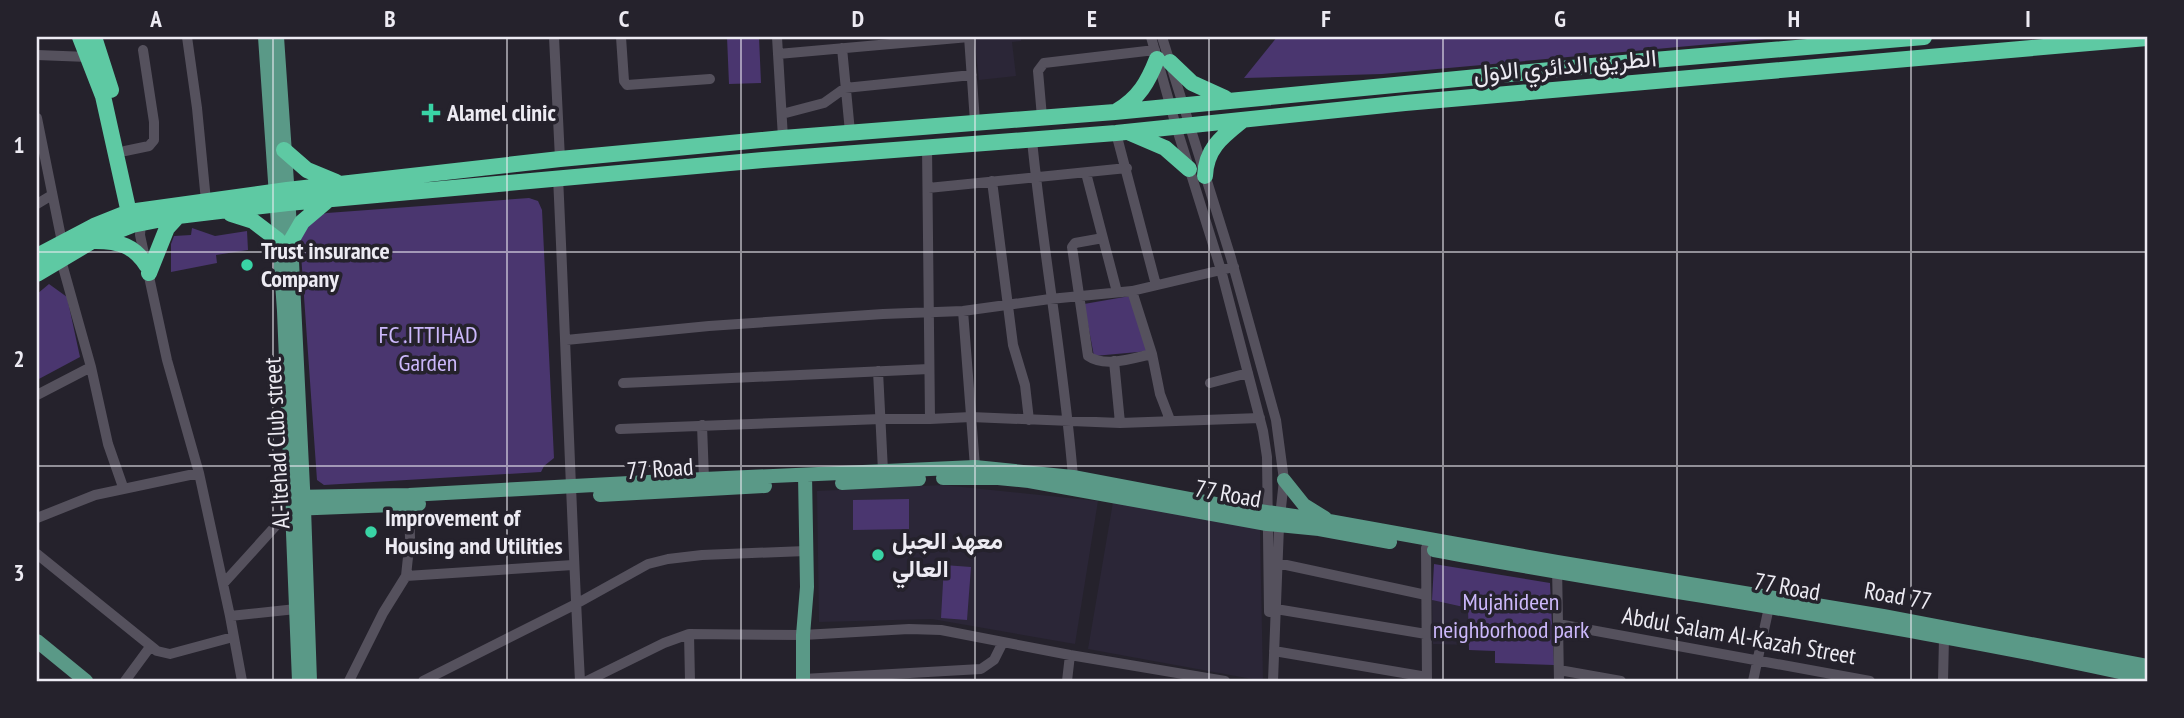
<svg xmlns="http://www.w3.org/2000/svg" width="2184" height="718" viewBox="0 0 2184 718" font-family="'PT Sans Narrow',Vazirmatn,sans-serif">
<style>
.built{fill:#2b2637}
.green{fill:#4a366f}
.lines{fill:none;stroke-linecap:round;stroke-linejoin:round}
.minor{stroke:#55515d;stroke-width:10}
.major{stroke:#5a9987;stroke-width:14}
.highway{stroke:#5ec9a3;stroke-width:16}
.grid{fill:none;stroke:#edebf3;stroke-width:2;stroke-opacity:0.55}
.poi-dot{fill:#39d4a5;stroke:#25222c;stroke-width:2.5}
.labels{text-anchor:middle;stroke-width:7;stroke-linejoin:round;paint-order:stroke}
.street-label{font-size:24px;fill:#edebf3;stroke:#25222c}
.poi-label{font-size:24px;font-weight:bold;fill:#edebf3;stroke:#25222c;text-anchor:start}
.park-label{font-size:24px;fill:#ccb8fb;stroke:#25222c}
.neatline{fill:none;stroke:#edebf3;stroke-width:2.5}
.grid-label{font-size:23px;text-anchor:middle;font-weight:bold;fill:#edebf3}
</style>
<rect width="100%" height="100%" fill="#25222c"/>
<path class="built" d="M 974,37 L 1021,37 L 1021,41 L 1012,42 L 1016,76 L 979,80 Z
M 943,485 L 1098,501 L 1075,644 L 932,619 L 819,622 L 817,491 Z
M 1113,502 L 1260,529 L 1263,681 L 1088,649 Z
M 1432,600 L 1468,608 L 1469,645 L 1433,644 Z"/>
<path class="green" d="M 727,37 L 759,37 L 761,83 L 729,84 Z
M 1277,37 L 1789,37 L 1382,74 L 1244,78 Z
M 529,198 L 538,201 L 542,210 L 554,458 L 544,466 L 541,472 L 324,485 L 317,480 L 300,240 L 310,217 L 327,213 Z
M 192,228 L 215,236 L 247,231 L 248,250 L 216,255 L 217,263 L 171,272 L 171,244 L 174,236 L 191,235 Z
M 49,284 L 67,297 L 80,357 L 37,380 L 37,294 Z
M 1130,296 L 1149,351 L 1094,356 L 1084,304 Z
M 909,499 L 909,529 L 853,530 L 853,500 Z
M 1434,564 L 1550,583 L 1554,665 L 1495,663 L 1495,651 L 1469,650 L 1468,608 L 1432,600 Z
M 944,565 L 971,567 L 967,620 L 941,618 Z"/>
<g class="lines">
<path class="minor" d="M 187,37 L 197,108 L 206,201
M 554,37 L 560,159
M 621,37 L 624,81 L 627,85 L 710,79
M 777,37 L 783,138
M 969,37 L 975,122
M 1151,37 L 1176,126 L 1221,270 L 1263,431 L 1267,457 L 1269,612
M 1162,37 L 1231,258 L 1276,420 L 1284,480 L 1279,526 L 1273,681
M 842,48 L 850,132
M 778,54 L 969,37
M 37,55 L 88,57
M 782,114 L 824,103 L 845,88 L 972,75
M 1042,117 L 1038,71 L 1044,63 L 1155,50
M 37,118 L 62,242
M 1116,133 L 1156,285
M 1032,140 C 1043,253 1064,364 1073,477
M 125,151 L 149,146 L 154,140 L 154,122 L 143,50
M 1086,173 L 1117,292
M 558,177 C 566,345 571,513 580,681
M 992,181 L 1013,345 L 1025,385 L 1029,420
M 928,188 L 1127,168
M 37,204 L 52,195
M 141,222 L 140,235 L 167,360 L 199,473 L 230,616 L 242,681
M 1103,238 L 1075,243 L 1072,247 L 1088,356 C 1105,368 1133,358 1152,354
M 61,260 L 91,367 L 108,444 L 123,487
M 1132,291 L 1152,354 L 1160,394 L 1170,420
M 963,311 L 975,467
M 566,340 L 709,326 L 883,314 L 963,311 L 1050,299 L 1132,291 L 1234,267
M 1114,361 L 1120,423
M 878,371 L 883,471
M 623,383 L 929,369
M 1210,383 L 1248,373
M 37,395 L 91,367
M 930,419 L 971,417 L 1120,423 L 1260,418
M 702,425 L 704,479
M 620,429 L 881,419 L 930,419 L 927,146
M 37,518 L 95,495 L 199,473
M 1426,548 L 1427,681
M 37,554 L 157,651 L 170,654 L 233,637
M 1277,563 L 1426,595
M 1557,565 L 1559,681
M 406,576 L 573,565
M 223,584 L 291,509
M 1276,609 L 1426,634
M 230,616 L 296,609
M 1558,624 L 1870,681
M 689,634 L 690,681
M 1274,651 L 1427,677
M 1559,670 L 1621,681
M 803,679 L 981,669 L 994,660 L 1003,642
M 125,681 L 150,647
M 349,681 L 383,613 L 406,576 L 410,538 L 409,504
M 423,681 L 576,604 L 648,564 L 668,559 L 702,555 L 806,551
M 587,681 L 664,643 L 689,634 L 803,635 L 909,629 L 941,630 L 1070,655 L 1225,681
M 1067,681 L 1070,655
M 1753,681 L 1769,607
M 1943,681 L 1944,638"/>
<path class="major" d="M 265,37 L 284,311 L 299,681
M 277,37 L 291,241 L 304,508 L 310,681
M 943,478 L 998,478 L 1029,481 L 1267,524 L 1319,529 L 1390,542
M 1284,480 L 1304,505 L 1325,518
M 842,483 L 919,479
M 600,495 L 765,486
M 291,497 L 409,495 L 704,479 L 975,467 L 1073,477 L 1226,506 L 1329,521 L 1557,562 L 1883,616 L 2147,666
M 291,509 L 419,504
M 1434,550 C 1671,594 1911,625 2147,678
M 37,641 L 86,681
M 803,681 L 803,635 L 807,587 L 805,475"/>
<path class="highway" d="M 80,37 L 103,96 L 131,222
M 94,37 L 111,90
M 1170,62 L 1192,83 L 1225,98
M 1117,111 C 1139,98 1148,82 1157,59
M 1130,133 L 1165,148 L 1189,169
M 284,150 L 307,170 L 336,182
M 1205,176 C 1206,148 1223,136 1243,120
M 231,214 L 253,221 L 278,240
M 96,241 C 119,241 135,246 147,266
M 291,241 L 302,222 L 328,200
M 37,256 L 94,226 L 129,212 L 287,190 L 560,159 L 783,138 L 1115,112 L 1654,60 L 1924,37
M 149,273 L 167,228 L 178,216
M 37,274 L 94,240 L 132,225 L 178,216 L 288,203 L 763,160 L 1116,133 L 1405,103 L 2147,38"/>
</g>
<path class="grid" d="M 273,37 L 273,681M 507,37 L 507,681M 741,37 L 741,681M 975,37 L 975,681M 1209,37 L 1209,681M 1443,37 L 1443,681M 1677,37 L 1677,681M 1911,37 L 1911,681M 37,252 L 2147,252M 37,466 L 2147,466"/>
<g class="poi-dot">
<path d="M427.5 102.5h7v7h7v7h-7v7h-7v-7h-7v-7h7z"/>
<circle cx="247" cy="265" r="7"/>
<circle cx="371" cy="532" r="7"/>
<circle cx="878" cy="555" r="7"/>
</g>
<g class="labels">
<g class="street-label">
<text transform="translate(1565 66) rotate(-5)" y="8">الطريق الدائري الاول</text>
<text transform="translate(277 443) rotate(-93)" y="8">Al-Itehad Club street</text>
<text transform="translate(660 469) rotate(-4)" y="8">77 Road</text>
<text transform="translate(1228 494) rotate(10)" y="8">77 Road</text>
<text transform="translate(1787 587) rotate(10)" y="8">77 Road</text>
<text transform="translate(1898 596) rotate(10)" y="8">Road 77</text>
<text transform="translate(1739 636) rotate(10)" y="8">Abdul Salam Al-Kazah Street</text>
</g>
<g class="poi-label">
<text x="447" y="121">Alamel clinic</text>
<text x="261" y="259">Trust insurance<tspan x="261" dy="28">Company</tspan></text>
<text x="385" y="526">Improvement of<tspan x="385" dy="28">Housing and Utilities</tspan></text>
<text x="892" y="549">معهد الجبل<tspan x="892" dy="28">العالي</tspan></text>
</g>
<g class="park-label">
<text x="428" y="343">FC .ITTIHAD<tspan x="428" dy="28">Garden</tspan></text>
<text x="1511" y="610">Mujahideen<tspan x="1511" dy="28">neighborhood park</tspan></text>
</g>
</g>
<rect width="2184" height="718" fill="none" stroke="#25222c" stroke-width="77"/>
<rect x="38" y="38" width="2108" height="642" class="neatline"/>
<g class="grid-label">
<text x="156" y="27">A</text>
<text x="390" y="27">B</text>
<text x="624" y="27">C</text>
<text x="858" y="27">D</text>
<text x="1092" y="27">E</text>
<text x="1326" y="27">F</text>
<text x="1560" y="27">G</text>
<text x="1794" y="27">H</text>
<text x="2028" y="27">I</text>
<text x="19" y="153">1</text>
<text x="19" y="367">2</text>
<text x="19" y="581">3</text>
</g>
</svg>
